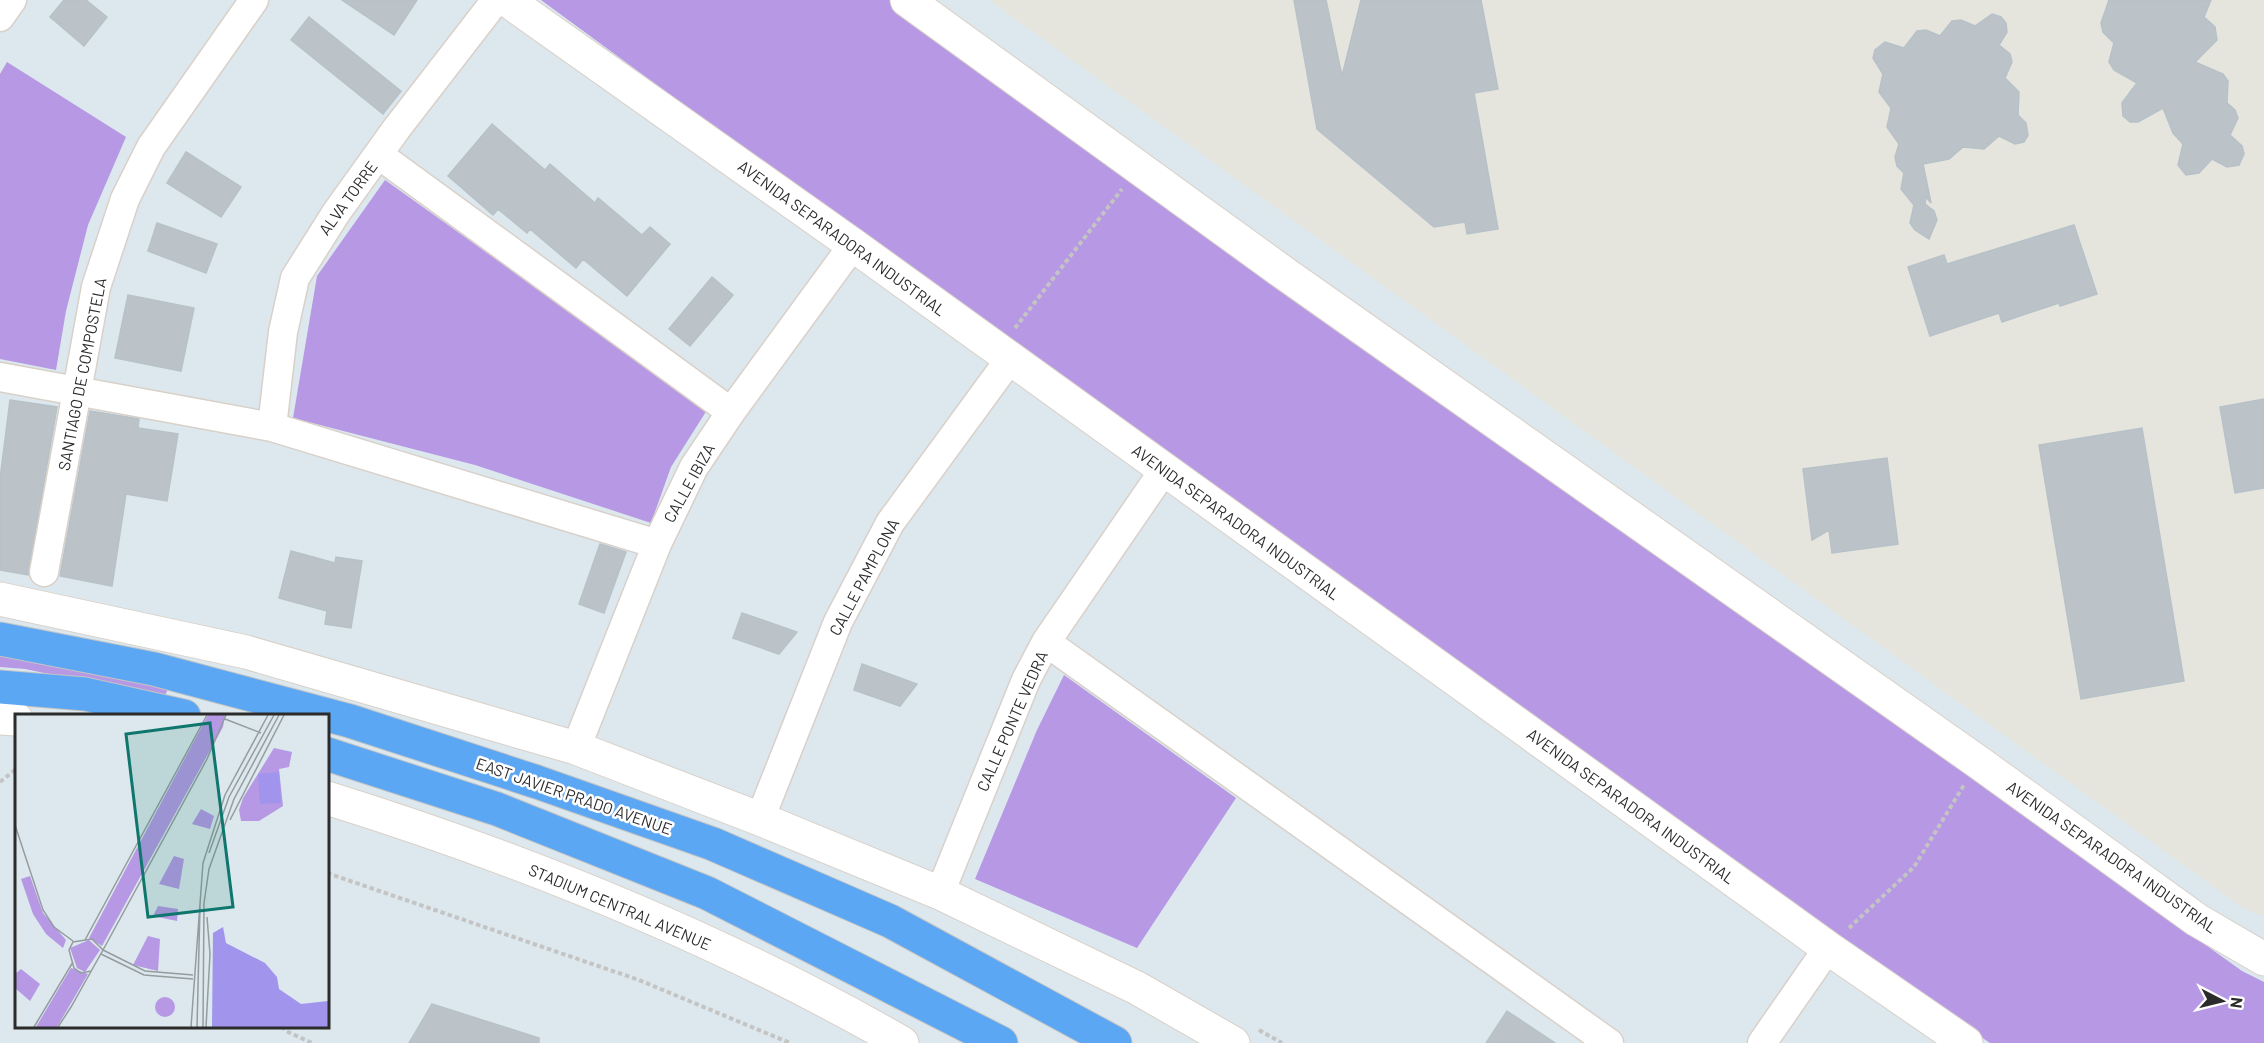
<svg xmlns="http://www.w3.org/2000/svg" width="2264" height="1043" viewBox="0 0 2264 1043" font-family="Barlow,sans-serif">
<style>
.industrial{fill:#e5e5dd}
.green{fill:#b698e4}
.building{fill:#bcc3c8;stroke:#b6c1c8;stroke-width:1.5}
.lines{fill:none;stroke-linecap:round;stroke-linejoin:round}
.street-casing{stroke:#d9d0c8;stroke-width:31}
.secondary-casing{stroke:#d9d0c8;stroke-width:35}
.primary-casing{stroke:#c4c4c4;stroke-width:35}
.path{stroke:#c4c4c4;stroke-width:4;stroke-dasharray:4.5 3;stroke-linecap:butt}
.street{stroke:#fff;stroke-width:28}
.secondary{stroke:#fff;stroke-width:33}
.primary{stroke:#5ca7f3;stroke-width:33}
.labels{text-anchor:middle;stroke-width:5;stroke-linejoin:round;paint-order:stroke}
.street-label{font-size:16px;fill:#2b2b2b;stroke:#fff}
.inset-road{fill:none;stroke:#959c9f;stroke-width:1.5}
.view{fill:#0f766e;fill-opacity:0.15;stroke:#0f766e;stroke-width:3}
.inset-edge{fill:none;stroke:#2b2b2b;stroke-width:3}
</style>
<rect width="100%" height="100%" fill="#dce8ed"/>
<path class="industrial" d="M 989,0 L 2264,0 L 2264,916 L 2243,908 Z"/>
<path class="green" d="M 541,0 L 906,0 L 1931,748 L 2242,971 L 2264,982 L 2264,1043 L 1990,1043 L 1806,917 L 1091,403 Z
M 7,62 L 126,137 L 88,225 L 66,311 L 56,370 L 0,359 L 0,74 Z
M 385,180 L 707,410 L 671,467 L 651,523 L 475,465 L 293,418 L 317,276 Z
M 0,654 L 168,689 L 164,698 L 25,669 L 0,667 Z
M 1064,675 L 1236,798 L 1137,948 L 975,879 L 1037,730 Z"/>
<path class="building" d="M 64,0 L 86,0 L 107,17 L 84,46 L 50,17 Z
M 342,0 L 417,0 L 394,35 Z
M 1294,0 L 1326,0 L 1342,76 L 1361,0 L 1481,0 L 1498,89 L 1474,93 L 1498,229 L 1467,234 L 1465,222 L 1434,227 L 1317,129 Z
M 2109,0 L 2211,0 L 2204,17 L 2215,27 L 2217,40 L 2195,62 L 2223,74 L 2228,81 L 2227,103 L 2235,110 L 2238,118 L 2230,135 L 2242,146 L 2244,154 L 2239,165 L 2227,167 L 2212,159 L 2199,173 L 2186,175 L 2178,165 L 2183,144 L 2173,133 L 2163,108 L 2138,122 L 2130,122 L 2123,116 L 2122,103 L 2137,83 L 2114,70 L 2109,62 L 2114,43 L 2103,32 L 2101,23 Z
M 1992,14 L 2001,17 L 2006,23 L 2007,32 L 1999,45 L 2010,54 L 2012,62 L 2005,78 L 2019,92 L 2018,115 L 2026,123 L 2028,135 L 2024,142 L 2015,144 L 1999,136 L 1984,149 L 1963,147 L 1949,159 L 1923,164 L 1931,203 L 1926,197 L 1925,204 L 1934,211 L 1937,220 L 1929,239 L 1915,230 L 1910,223 L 1914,205 L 1901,189 L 1904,173 L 1897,166 L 1895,157 L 1899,144 L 1887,127 L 1891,108 L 1879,92 L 1883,74 L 1873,58 L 1875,50 L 1885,42 L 1904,48 L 1917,31 L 1926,30 L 1940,36 L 1952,21 L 1961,20 L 1975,26 Z
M 309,17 L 401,91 L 383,114 L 291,40 Z
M 492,124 L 545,170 L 550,164 L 595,203 L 598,198 L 642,235 L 650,227 L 670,244 L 627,296 L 583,259 L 576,268 L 530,229 L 527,233 L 498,209 L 493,215 L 448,176 Z
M 186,152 L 241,187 L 221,217 L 167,183 Z
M 157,223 L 217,244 L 206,273 L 148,251 Z
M 2074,225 L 2097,294 L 2060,306 L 2059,303 L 2002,322 L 1999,313 L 1930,336 L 1908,267 L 1944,255 L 1947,264 Z
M 712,277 L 733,295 L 690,346 L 669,329 Z
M 128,295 L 194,308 L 181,371 L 115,358 Z
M 2264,399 L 2264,488 L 2235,493 L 2220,407 Z
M 10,400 L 57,407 L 28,575 L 0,570 L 0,479 Z
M 90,411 L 139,419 L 138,428 L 178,434 L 167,501 L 126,494 L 112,586 L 60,576 Z
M 2142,428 L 2184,681 L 2081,699 L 2039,445 Z
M 1887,458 L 1898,544 L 1832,553 L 1829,530 L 1812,540 L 1803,469 Z
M 600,544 L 626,552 L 604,613 L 579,604 Z
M 291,551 L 335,563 L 336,557 L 362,561 L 351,628 L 325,624 L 327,611 L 279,598 Z
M 742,613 L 797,632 L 779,654 L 733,638 Z
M 862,664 L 917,684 L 900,706 L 854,690 Z
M 432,1004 L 539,1038 L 539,1043 L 409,1043 Z
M 1507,1011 L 1555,1043 L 1486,1043 Z"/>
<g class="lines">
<defs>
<path id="street" d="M 0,17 L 12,0
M 379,155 L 731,412
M 0,377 L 272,427 L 657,544
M 272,427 L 283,332 L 295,278 L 336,213 L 397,128 L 496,0
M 44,572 L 96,287 L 125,199 L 151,147 L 254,0
M 1046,642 L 1609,1043
M 576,748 L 657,544 L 694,467 L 731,412 L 853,245
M 760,819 L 838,622 L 890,523 L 1010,359
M 940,893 L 1026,680 L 1046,642 L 1164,470
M 1762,1043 L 1828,948"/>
<path id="secondary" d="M 507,0 L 853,245 L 1828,948 L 1966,1043
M 907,0 L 1284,273 L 1978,762 L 2197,920 L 2264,959
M 0,599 L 246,652 L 576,748 L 760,819 L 940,893 L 1137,988 L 1233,1043
M 0,718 L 16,719
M 327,798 C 526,860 721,939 902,1043"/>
<path id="primary" d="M 0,639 L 154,669 L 350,721 L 537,782 L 713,844 L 890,921 L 1115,1043
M 0,687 L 85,694 L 184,716
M 327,754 L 497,809 L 707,893 L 1001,1043"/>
</defs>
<use href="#street" class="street-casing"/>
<use href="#secondary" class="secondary-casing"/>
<use href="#primary" class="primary-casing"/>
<path class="path" d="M 1015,328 L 1122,189
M 0,782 L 16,769
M 327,873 L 639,980 L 790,1043
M 1849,928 L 1914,867 L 1964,785
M 282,1026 L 286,1031 L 312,1043
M 1259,1030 L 1282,1043"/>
<use href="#street" class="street"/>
<use href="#secondary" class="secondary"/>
<use href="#primary" class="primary"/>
</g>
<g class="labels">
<g class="street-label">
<text transform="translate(348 198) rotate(-54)" y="6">ALVA TORRE</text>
<text transform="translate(842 238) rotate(36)" y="6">AVENIDA SEPARADORA INDUSTRIAL</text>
<text transform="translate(82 374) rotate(-79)" y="6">SANTIAGO DE COMPOSTELA</text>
<text transform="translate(689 483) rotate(-61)" y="6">CALLE IBIZA</text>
<text transform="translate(1236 522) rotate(36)" y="6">AVENIDA SEPARADORA INDUSTRIAL</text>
<text transform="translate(864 577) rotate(-62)" y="6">CALLE PAMPLONA</text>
<text transform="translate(1012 721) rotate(-66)" y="6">CALLE PONTE VEDRA</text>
<text transform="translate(574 796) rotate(19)" y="6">EAST JAVIER PRADO AVENUE</text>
<text transform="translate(1631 806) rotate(36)" y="6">AVENIDA SEPARADORA INDUSTRIAL</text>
<text transform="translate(2112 857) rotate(35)" y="6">AVENIDA SEPARADORA INDUSTRIAL</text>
<text transform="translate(620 907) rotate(23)" y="6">STADIUM CENTRAL AVENUE</text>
</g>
</g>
<g transform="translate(15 714)">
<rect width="314" height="314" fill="#dce8ed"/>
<path d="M 193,1 L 210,1 L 208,13 L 87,232 L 74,224 ZM 259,34 L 277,38 L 274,53 L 264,55 L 268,92 L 244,107 L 226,107 L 224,96 L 228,84 ZM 186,95 L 199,102 L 195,115 L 177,110 ZM 159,142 L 169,145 L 164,175 L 144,170 ZM 15,162 L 28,199 L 51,226 L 48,234 L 31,220 L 18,200 L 6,165 ZM 143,192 L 163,195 L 162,207 L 138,202 ZM 133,222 L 145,225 L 143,257 L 118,251 ZM 74,226 L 85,236 L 70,258 L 62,254 L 55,234 ZM 56,254 L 73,260 L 42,313 L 21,313 ZM 6,255 L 25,270 L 15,287 L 0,274 L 0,260 ZM140 293a10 10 0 1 1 20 0a10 10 0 1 1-20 0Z" fill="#b698e4"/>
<path d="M 264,58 L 266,89 L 245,90 L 243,60 ZM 208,213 L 211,229 L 250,249 L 262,263 L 264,275 L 286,290 L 313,287 L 313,313 L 197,313 L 198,219 Z" fill="#a194ec"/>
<path class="inset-road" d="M 210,5 L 246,19M 215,106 L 269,1M 0,111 L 28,196 L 39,213 L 58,227M 194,139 L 214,83 L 259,1M 70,226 L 192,1M 88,236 L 130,257 L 178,261M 88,236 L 192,45 L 211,1M 86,240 L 129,261 L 178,265M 19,313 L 58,248M 43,313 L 56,293 L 88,236 L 77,225 L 58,228 L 54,236 L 59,254 L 66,259 L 76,257M 176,313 L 188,149 L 210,81 L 253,1M 182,313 L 185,193M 188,313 L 189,189 L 194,155 L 219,85 L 264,1M 191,313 L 195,240 L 192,203"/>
<path class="view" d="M 195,9 L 218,193 L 133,203 L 111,20 Z"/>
<rect width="314" height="314" class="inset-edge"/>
</g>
<g transform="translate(2222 1001) rotate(97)" stroke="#ffffff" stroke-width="4.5" paint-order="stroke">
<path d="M0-4.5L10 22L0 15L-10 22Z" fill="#2b2b2b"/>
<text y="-9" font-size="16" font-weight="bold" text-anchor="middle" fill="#2b2b2b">N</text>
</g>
</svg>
